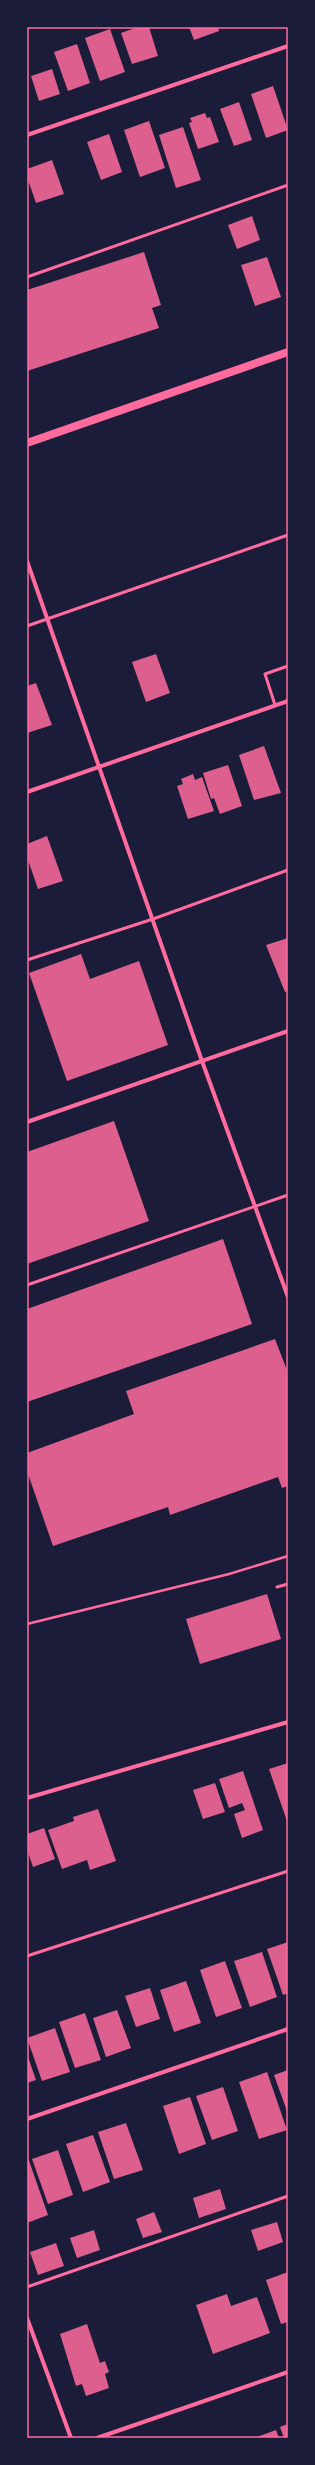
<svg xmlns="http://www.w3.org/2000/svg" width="315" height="2465" viewBox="0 0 315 2465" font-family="Figtree,sans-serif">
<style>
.building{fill:#dd5f8e}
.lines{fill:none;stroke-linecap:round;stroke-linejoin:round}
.path{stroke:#ff6b9d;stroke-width:2.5}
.service{stroke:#ff6b9d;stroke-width:3}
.minor{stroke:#ff6b9d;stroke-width:4}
.secondary{stroke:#ff6b9d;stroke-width:8}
.neatline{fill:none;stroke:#ff6b9d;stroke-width:1.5}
</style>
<rect width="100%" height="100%" fill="#1b1b3a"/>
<path class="building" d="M 138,27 L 149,27 L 158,56 L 132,64 L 121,33 Z
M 189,27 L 218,27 L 219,31 L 194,40 Z
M 110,29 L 125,72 L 100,81 L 85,38 Z
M 77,44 L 90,83 L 68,91 L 54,52 Z
M 52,69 L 60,94 L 39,101 L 31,76 Z
M 273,86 L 288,130 L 266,138 L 251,94 Z
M 239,102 L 252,140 L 234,146 L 220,109 Z
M 205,113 L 207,118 L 210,117 L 219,142 L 198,149 L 189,123 L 192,122 L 190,118 Z
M 149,121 L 165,168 L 140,177 L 124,130 Z
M 183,127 L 201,180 L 176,188 L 159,135 Z
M 109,134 L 122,172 L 101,180 L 87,142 Z
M 52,160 L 64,194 L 36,203 L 27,177 L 27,169 Z
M 252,216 L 260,240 L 237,249 L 228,225 Z
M 144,252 L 161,305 L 152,308 L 159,328 L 27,371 L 27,290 Z
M 267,257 L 281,297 L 255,306 L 241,265 Z
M 156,654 L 170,693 L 146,702 L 132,662 Z
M 36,683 L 52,725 L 27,733 L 27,686 Z
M 264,746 L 281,793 L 254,800 L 239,755 Z
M 228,765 L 242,806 L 220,814 L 214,798 L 211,799 L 203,773 Z
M 193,774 L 195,780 L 202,777 L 214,811 L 188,819 L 177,786 L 183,784 L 181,779 Z
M 47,836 L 63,881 L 38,889 L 27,857 L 27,844 Z
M 288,938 L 288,991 L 285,992 L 266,945 Z
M 81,954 L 90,979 L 139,961 L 168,1045 L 67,1081 L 29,973 Z
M 114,1121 L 149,1221 L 27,1264 L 27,1152 Z
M 223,1239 L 252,1324 L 27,1402 L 27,1309 Z
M 275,1339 L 288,1373 L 288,1486 L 282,1488 L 278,1477 L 170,1515 L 168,1507 L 53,1546 L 27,1471 L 27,1453 L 134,1414 L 126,1391 Z
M 267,1594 L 281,1639 L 200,1664 L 186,1619 Z
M 288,1763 L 288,1824 L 269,1769 Z
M 243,1771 L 263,1830 L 242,1838 L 234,1814 L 245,1810 L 242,1803 L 229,1808 L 219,1779 Z
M 215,1783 L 225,1812 L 203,1819 L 193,1790 Z
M 98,1809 L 116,1861 L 90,1870 L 87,1860 L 62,1869 L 48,1830 L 74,1821 L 73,1817 Z
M 44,1828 L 55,1859 L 33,1867 L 27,1849 L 27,1834 Z
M 288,1942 L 288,1993 L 283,1995 L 267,1949 Z
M 262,1952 L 277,1997 L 250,2007 L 234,1961 Z
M 225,1961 L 242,2008 L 216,2017 L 200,1970 Z
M 186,1981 L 201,2023 L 174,2032 L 160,1990 Z
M 150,1988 L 160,2019 L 136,2027 L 125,1996 Z
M 117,2010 L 131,2048 L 106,2057 L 93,2018 Z
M 85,2013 L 101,2060 L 75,2068 L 59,2022 Z
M 55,2028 L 70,2072 L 42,2081 L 27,2038 Z
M 27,2054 L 36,2080 L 27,2083 Z
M 288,2070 L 288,2114 L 274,2075 Z
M 267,2072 L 287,2130 L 259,2139 L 239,2082 Z
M 223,2087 L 238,2131 L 212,2140 L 196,2096 Z
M 190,2097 L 206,2144 L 179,2154 L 163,2106 Z
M 126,2123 L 143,2170 L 114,2179 L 98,2132 Z
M 93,2135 L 110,2182 L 83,2192 L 66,2144 Z
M 58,2150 L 73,2195 L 48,2204 L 32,2159 Z
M 27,2155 L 48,2215 L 27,2223 Z
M 220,2189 L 226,2209 L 199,2218 L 193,2198 Z
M 154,2212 L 162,2232 L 143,2238 L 136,2219 Z
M 277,2222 L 283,2242 L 258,2251 L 251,2230 Z
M 94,2230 L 100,2250 L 77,2258 L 70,2238 Z
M 56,2243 L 64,2266 L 38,2275 L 30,2252 Z
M 288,2272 L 288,2322 L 281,2324 L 266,2280 Z
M 227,2294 L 231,2306 L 257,2297 L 270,2333 L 213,2354 L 196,2305 Z
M 87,2324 L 100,2363 L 105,2361 L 109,2372 L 105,2374 L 109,2388 L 86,2396 L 82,2384 L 76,2386 L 60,2334 Z
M 288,2424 L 288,2438 L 284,2438 L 280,2427 Z
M 276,2430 L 279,2438 L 254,2438 Z"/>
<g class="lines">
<path class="path" d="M 27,1624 L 229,1574 L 288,1556"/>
<path class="service" d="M 27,277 L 288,185
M 27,626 L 288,535
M 275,705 L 265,674 L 288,666
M 27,960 L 153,919 L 288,870
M 27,1285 L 288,1195
M 277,1587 L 288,1584
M 27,1956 L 288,1871
M 27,2287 L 288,2196"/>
<path class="minor" d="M 27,135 L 288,46
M 27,561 L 202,1061 L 288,1297
M 27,792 L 288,701
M 27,1122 L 288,1031
M 27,1798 L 288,1722
M 27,2119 L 288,2029
M 27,2318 L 71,2438
M 97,2438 L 288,2372"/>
<path class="secondary" d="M 27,443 L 288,352"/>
</g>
<rect width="315" height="2465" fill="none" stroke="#1b1b3a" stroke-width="56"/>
<rect x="28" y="28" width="259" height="2409" class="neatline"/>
</svg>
